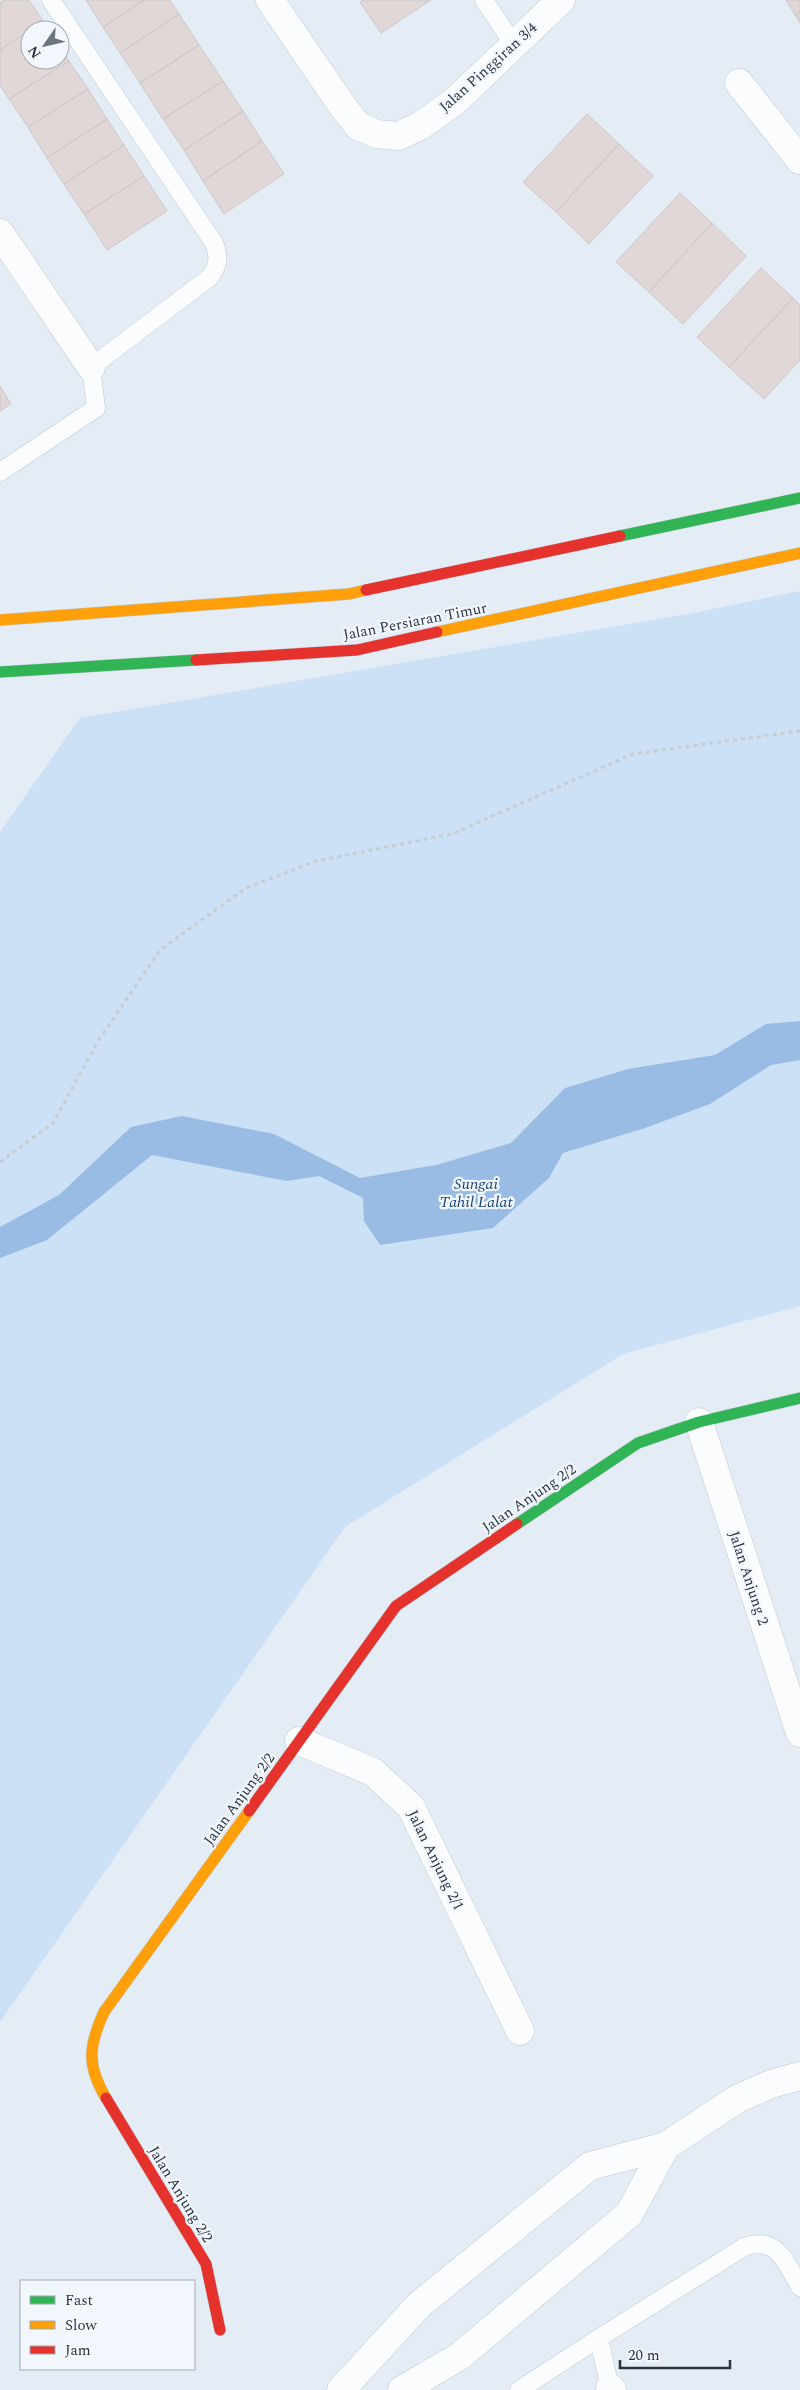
<svg xmlns="http://www.w3.org/2000/svg" width="800" height="2390" viewBox="0 0 800 2390" font-family="Spectral,serif">
<style>
.green{fill:#cce0f6}
.water{fill:#98bce4}
.building{fill:#e1d7d6;stroke:#cbc8ca}
.lines{fill:none;stroke-linecap:round;stroke-linejoin:round}
.lane-casing{stroke:#c0c8d1;stroke-width:19}
.street-casing{stroke:#c0c8d1;stroke-width:29}
.fast-casing{stroke:#c0c8d1;stroke-width:12}
.slow-casing{stroke:#c0c8d1;stroke-width:12}
.jam-casing{stroke:#c0c8d1;stroke-width:12}
.path{stroke:#cacdd0;stroke-width:3;stroke-dasharray:4 4;stroke-linecap:butt}
.lane{stroke:#fbfcfe;stroke-width:18}
.street{stroke:#fbfcfe;stroke-width:28}
.fast{stroke:#30b455;stroke-width:11}
.slow{stroke:#ff9f0a;stroke-width:11}
.jam{stroke:#e5322d;stroke-width:11}
.labels{text-anchor:middle;stroke-width:4.5;stroke-linejoin:round;paint-order:stroke}
.street-label{font-size:15px;fill:#2b343e;stroke:#f2f7fd}
.water-label{font-size:16px;font-style:italic;fill:#144577;stroke:#f2f7fd}
</style>
<rect width="100%" height="100%" fill="#e4ecf5"/>
<path class="green" d="M 800,591 L 800,1306 L 623,1354 L 345,1527 L 0,2022 L 0,832 L 80,718 L 688,614 Z"/>
<path class="water" d="M 800,1021 L 800,1060 L 771,1065 L 710,1104 L 645,1128 L 563,1153 L 549,1178 L 493,1228 L 380,1245 L 364,1221 L 363,1198 L 319,1176 L 287,1181 L 152,1155 L 47,1240 L 0,1258 L 0,1227 L 59,1195 L 131,1127 L 182,1116 L 274,1134 L 360,1178 L 436,1165 L 511,1143 L 565,1088 L 628,1069 L 715,1055 L 766,1024 Z"/>
<path class="building" d="M 4,0 L 29,0 L 43,21 L 0,50 L 0,2 Z
M 86,0 L 144,0 L 103,27 Z
M 144,0 L 170,0 L 179,14 L 120,53 L 103,27 Z
M 363,0 L 431,0 L 381,33 L 360,2 Z
M 786,0 L 800,0 L 800,11 L 795,15 Z
M 800,11 L 800,23 L 795,15 Z
M 179,14 L 199,45 L 140,83 L 120,53 Z
M 43,21 L 49,30 L 30,30 Z
M 30,30 L 30,60 L 60,60 L 60,47 L 69,61 L 9,99 L 0,85 L 0,50 Z
M 199,45 L 223,81 L 163,119 L 140,83 Z
M 69,61 L 88,89 L 28,127 L 9,99 Z
M 223,81 L 243,111 L 184,150 L 163,119 Z
M 88,89 L 107,119 L 47,158 L 28,127 Z
M 243,111 L 262,141 L 203,181 L 184,150 Z
M 587,114 L 619,144 L 556,212 L 523,182 Z
M 107,119 L 124,145 L 64,184 L 47,158 Z
M 262,141 L 284,174 L 224,214 L 203,181 Z
M 619,144 L 653,176 L 589,244 L 556,212 Z
M 124,145 L 144,176 L 84,214 L 64,184 Z
M 144,176 L 167,211 L 107,250 L 84,214 Z
M 680,193 L 712,223 L 649,292 L 616,262 Z
M 712,223 L 746,256 L 683,324 L 649,292 Z
M 761,268 L 793,298 L 729,367 L 697,337 Z
M 793,298 L 800,305 L 800,360 L 764,399 L 729,367 Z
M 0,386 L 11,404 L 0,411 Z"/>
<g class="lines">
<defs>
<path id="lane" d="M 484,0 L 514,45
M 0,472 L 96,408 L 91,367 L 209,278 C 218,267 220,257 214,243 L 51,0
M 610,2388 L 601,2348 L 596,2340 L 744,2247 C 777,2235 786,2263 800,2287
M 519,2390 L 596,2340"/>
<path id="street" d="M 270,0 L 341,104 L 358,126 L 377,134 L 398,136 L 420,126 L 454,102 L 561,0
M 739,83 L 800,160
M 0,233 L 91,367
M 699,1422 L 800,1733
M 299,1741 L 373,1772 L 411,1807 L 520,2031
M 610,2388 L 612,2390
M 341,2390 L 419,2305 L 590,2166 L 666,2146 L 737,2099 L 771,2084 L 800,2076
M 402,2390 L 460,2356 L 629,2214 L 666,2146"/>
<path id="fast" d="M 620,536 L 800,498
M 0,672 L 196,660
M 517,1524 L 638,1443 L 699,1422 L 800,1398"/>
<path id="slow" d="M 0,620 L 349,594 L 366,590
M 437,632 L 800,553
M 106,2098 C 86,2065 89,2045 104,2012 L 249,1811"/>
<path id="jam" d="M 366,590 L 620,536
M 196,660 L 357,650 L 437,632
M 249,1811 L 396,1606 L 517,1524
M 106,2098 L 206,2264 L 220,2330"/>
</defs>
<use href="#lane" class="lane-casing"/>
<use href="#street" class="street-casing"/>
<use href="#fast" class="fast-casing"/>
<use href="#slow" class="slow-casing"/>
<use href="#jam" class="jam-casing"/>
<path class="path" d="M 0,1162 L 53,1123 L 98,1041 L 160,950 L 246,888 L 316,861 L 452,834 L 633,754 L 800,731"/>
<use href="#lane" class="lane"/>
<use href="#street" class="street"/>
<use href="#fast" class="fast"/>
<use href="#slow" class="slow"/>
<use href="#jam" class="jam"/>
</g>
<g class="labels">
<g class="street-label">
<text transform="translate(488 67) rotate(-42)" y="5">Jalan Pinggiran 3/4</text>
<text transform="translate(415 621) rotate(-11)" y="5">Jalan Persiaran Timur</text>
<text transform="translate(529 1498) rotate(-34)" y="5">Jalan Anjung 2/2</text>
<text transform="translate(749 1578) rotate(72)" y="5">Jalan Anjung 2</text>
<text transform="translate(239 1799) rotate(-54)" y="5">Jalan Anjung 2/2</text>
<text transform="translate(436 1860) rotate(64)" y="5">Jalan Anjung 2/1</text>
<text transform="translate(181 2194) rotate(59)" y="5">Jalan Anjung 2/2</text>
</g>
<g class="water-label">
<text x="476" y="1189">Sungai<tspan x="476" dy="18">Tahil Lalat</tspan></text>
</g>
</g>
<rect x="20" y="2280" width="175" height="90" fill="#f2f7fd" stroke="#a2a9b1"/>
<rect x="30" y="2296" width="25" height="8" fill="#30b455" stroke="#a2a9b1"/>
<text x="65" y="2305" font-size="15" fill="#2b343e">Fast</text>
<rect x="30" y="2321" width="25" height="8" fill="#ff9f0a" stroke="#a2a9b1"/>
<text x="65" y="2330" font-size="15" fill="#2b343e">Slow</text>
<rect x="30" y="2346" width="25" height="8" fill="#e5322d" stroke="#a2a9b1"/>
<text x="65" y="2355" font-size="15" fill="#2b343e">Jam</text>
<g transform="translate(45 45) rotate(236)"><circle r="24" fill="#f2f7fd" stroke="#a2a9b1"/>
<path d="M0-4L9 19L0 12L-9 19Z" fill="#6c747e"/>
<text y="-8" font-size="14" font-weight="bold" text-anchor="middle" fill="#2b343e">N</text>
</g>
<path d="M620 2360v8h110v-8" fill="none" stroke="#2b343e" stroke-width="2.5"/>
<text x="628" y="2360" font-size="15" fill="#2b343e" stroke="#f2f7fd" stroke-width="4" paint-order="stroke">20 m</text>
</svg>
